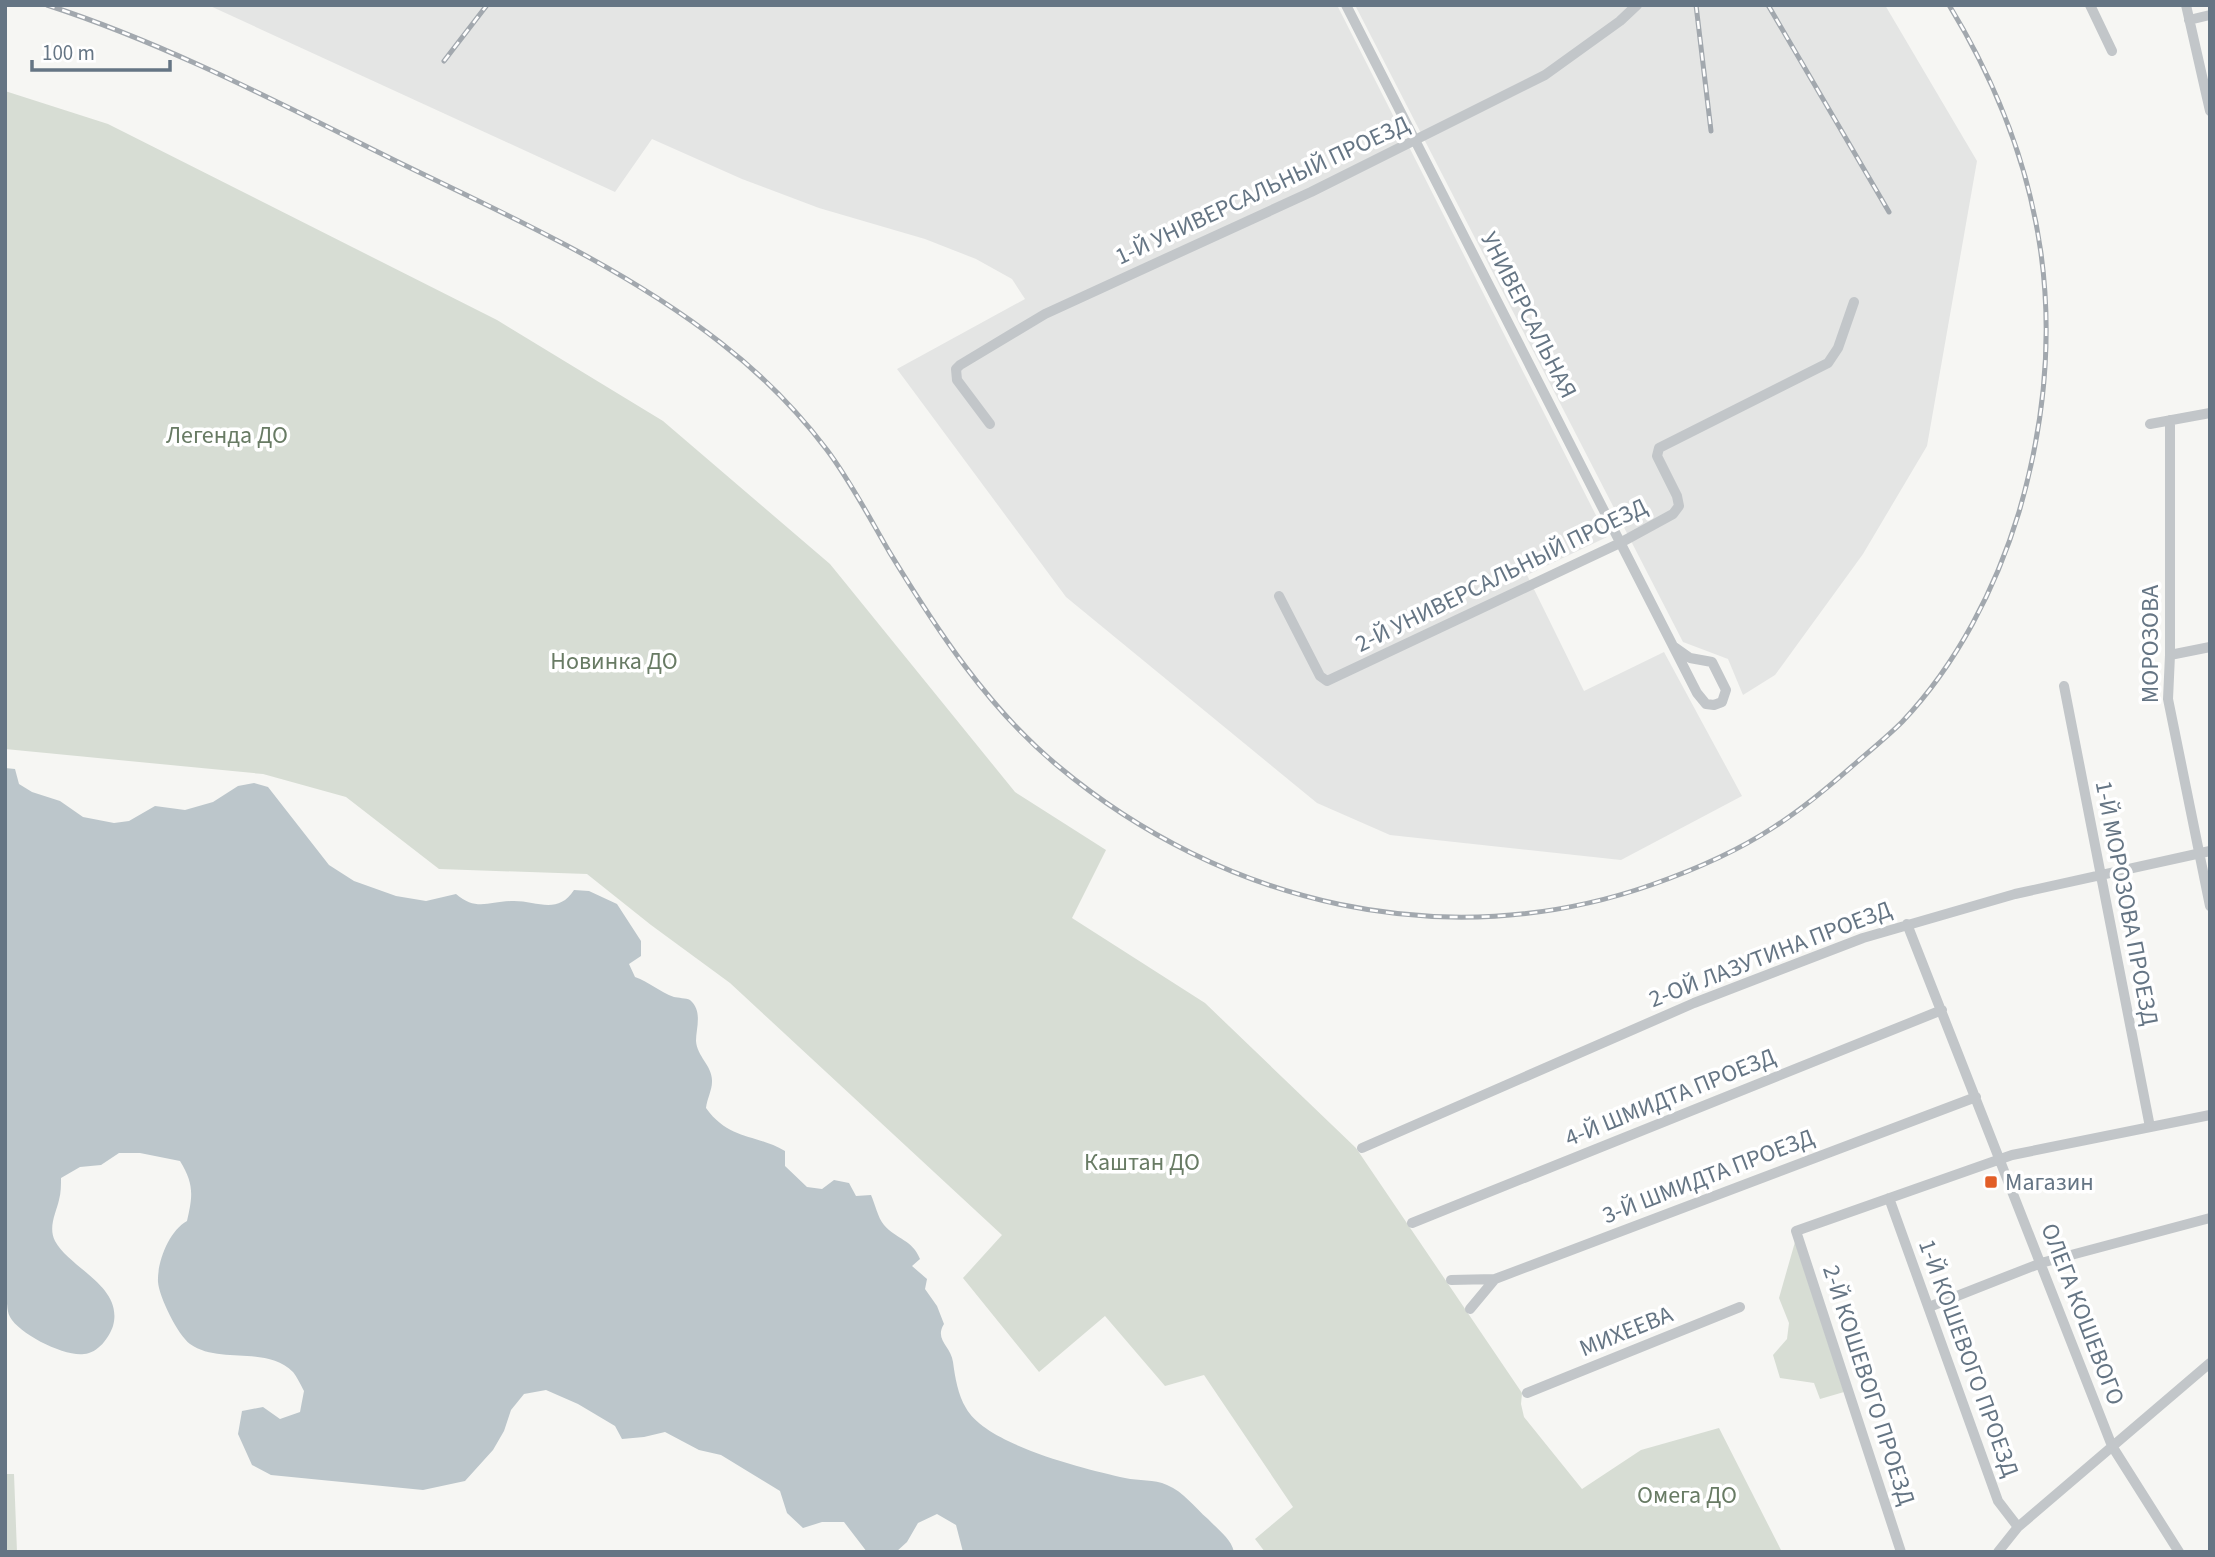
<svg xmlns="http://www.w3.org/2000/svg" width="2215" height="1557" viewBox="0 0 2215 1557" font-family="'Source Sans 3',sans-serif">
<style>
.built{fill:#e4e5e4}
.green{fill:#d7ddd4}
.water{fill:#bcc6cb}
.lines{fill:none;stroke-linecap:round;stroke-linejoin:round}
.minor{stroke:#c2c6c9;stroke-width:10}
.rail-casing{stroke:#a2a8ae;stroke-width:5}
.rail{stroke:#fff;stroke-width:2.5;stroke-dasharray:8;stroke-linecap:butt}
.poi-dot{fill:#e25e27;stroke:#fff;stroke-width:2.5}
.labels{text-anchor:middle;stroke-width:7;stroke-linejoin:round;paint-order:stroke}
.street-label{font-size:24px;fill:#657584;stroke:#fff}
.park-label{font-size:24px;fill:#687b64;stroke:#fff}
.poi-label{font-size:24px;fill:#657584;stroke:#fff;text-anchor:start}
</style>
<rect width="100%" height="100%" fill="#f6f6f3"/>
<path class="built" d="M 208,5 L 1337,5 L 1607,537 L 1527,575 L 1584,691 L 1664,652 L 1742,796 L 1621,860 L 1390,835 L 1317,803 L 1066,597 L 897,369 L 1025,299 L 1012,279 L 976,259 L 925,239 L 819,208 L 742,179 L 652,139 L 615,192 Z
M 1355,5 L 1885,5 L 1977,161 L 1927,446 L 1863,554 L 1775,675 L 1743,695 L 1728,659 L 1683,642 Z"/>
<path class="green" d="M 5,91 L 108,124 L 497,320 L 663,421 L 830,564 L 1015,792 L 1106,850 L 1072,918 L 1205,1003 L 1356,1148 L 1522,1393 L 1521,1404 L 1524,1417 L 1582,1489 L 1641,1450 L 1719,1428 L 1782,1552 L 1265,1552 L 1255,1539 L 1293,1507 L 1204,1375 L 1165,1386 L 1105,1316 L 1039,1372 L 963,1278 L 1002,1235 L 730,983 L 651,925 L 587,874 L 439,869 L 346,797 L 263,774 L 5,749 Z
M 1795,1242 L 1844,1392 L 1820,1399 L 1814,1383 L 1780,1378 L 1773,1355 L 1787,1339 L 1789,1323 L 1779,1298 Z
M 5,1474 L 14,1474 L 17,1552 L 5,1552 Z"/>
<path class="water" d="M 5,768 L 15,769 L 19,784 L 32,792 L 60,801 L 83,817 L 114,823 L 129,821 L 155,806 L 185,810 L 213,802 L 238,786 L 254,783 L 268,787 L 329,865 L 354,881 L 396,896 L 426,901 L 456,894 C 477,912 489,901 514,901 C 537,901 558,915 574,890 L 589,891 L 617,904 L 641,941 L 641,956 L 629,964 L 635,977 C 649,982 660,992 674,997 C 678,998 686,998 690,1000 C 703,1011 696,1028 696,1041 C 697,1057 713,1066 712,1082 C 712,1090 707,1099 706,1108 C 730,1141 754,1133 785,1151 L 785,1166 L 807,1187 L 822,1189 L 834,1180 L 849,1183 L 856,1196 L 871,1195 C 875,1204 878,1218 884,1225 C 896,1239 913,1240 920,1259 L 912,1266 L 927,1279 L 925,1289 L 937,1306 L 944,1324 C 934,1340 951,1346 953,1362 C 955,1377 958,1395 966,1408 C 986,1445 1085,1469 1125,1478 C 1139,1481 1154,1479 1167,1485 C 1184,1492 1194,1507 1208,1519 C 1217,1529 1231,1538 1234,1552 L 963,1552 L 956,1525 L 937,1514 L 918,1523 L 907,1542 L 896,1552 L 867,1552 L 844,1522 L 822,1522 L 803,1528 L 787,1513 L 780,1491 L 721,1455 L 699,1450 L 665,1432 L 644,1437 L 622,1439 L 615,1426 L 578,1404 L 546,1390 L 524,1394 L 511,1410 L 504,1431 L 493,1450 L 465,1481 L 423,1490 L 271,1475 L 252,1465 L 238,1434 L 242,1411 L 263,1407 L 280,1419 L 300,1412 L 304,1391 C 301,1385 297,1377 293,1372 C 266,1345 220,1365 190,1344 C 178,1335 159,1297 158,1282 C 157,1262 169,1231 187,1221 C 193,1195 194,1184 180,1161 L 140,1153 L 119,1153 L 101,1165 L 80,1167 L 61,1178 C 61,1185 61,1193 59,1200 C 56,1213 48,1227 55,1241 C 69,1268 124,1286 113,1326 C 109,1338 98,1353 84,1354 C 65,1357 19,1334 10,1317 C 6,1310 8,1299 5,1291 Z"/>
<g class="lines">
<path class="minor" d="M 1346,5 L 1697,693 L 1706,704 L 1714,705 L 1722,702 L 1726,690 L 1712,662 L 1690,658 L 1673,646
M 2090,5 L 2112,51
M 2186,5 L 2210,111
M 2189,20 L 2210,15
M 2170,420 L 2170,655 L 2168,699 L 2210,906
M 990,424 L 957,380 L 956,369 L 960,365 L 1045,314 L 1311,192 L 1545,75 L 1620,21 L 1637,5
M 2150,424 L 2210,413
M 1279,596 L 1320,676 L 1327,681 L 1620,543 L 1673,514 L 1679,506 L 1677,496 L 1657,456 L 1659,448 L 1828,363 L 1838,348 L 1854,302
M 2170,655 L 2210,647
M 2064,686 L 2150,1127
M 1907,924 L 2112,1446 L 2179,1552
M 1362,1148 L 1694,1003 L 1863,938 L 2015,894 L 2210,851
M 1889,1198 L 1998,1501 L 2018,1527
M 1412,1223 L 1942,1010
M 1451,1280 L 1495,1279 L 1976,1097
M 1929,1307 L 2041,1263 L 2210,1218
M 1470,1309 L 1495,1279
M 1527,1393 L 1740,1307
M 1901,1552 L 1796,1231 L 2012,1155 L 2210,1115
M 1998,1552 L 2018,1527 L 2210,1363"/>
<defs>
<path id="rail" d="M 47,5 C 167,44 279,103 392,159 C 504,214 621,265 721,343 C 761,374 796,409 827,450 C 851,482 870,519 890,553 C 937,630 988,708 1058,766 C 1223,904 1445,957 1651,885 C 1694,870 1736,852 1774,827 C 1804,808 1831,785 1857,762 C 1872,749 1888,736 1902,722 C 1957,664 1996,588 2019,512 C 2072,330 2047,166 1949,5
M 1696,5 L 1711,131
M 1768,5 L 1889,212
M 444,61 L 487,5"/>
</defs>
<use href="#rail" class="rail-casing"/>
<use href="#rail" class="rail"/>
</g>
<rect class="poi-dot" x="1984" y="1175" width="14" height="14" rx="3.5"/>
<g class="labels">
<g class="street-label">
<text transform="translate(1262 190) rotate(-25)" y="8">1-Й УНИВЕРСАЛЬНЫЙ ПРОЕЗД</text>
<text transform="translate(1529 315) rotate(63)" y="8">УНИВЕРСАЛЬНАЯ</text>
<text transform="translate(1501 575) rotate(-26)" y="8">2-Й УНИВЕРСАЛЬНЫЙ ПРОЕЗД</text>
<text transform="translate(2150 644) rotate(-90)" y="8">МОРОЗОВА</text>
<text transform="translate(2127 903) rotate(79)" y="8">1-Й МОРОЗОВА ПРОЕЗД</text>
<text transform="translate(1770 954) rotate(-21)" y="8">2-ОЙ ЛАЗУТИНА ПРОЕЗД</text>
<text transform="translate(1670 1097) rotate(-22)" y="8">4-Й ШМИДТА ПРОЕЗД</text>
<text transform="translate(1708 1176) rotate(-21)" y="8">3-Й ШМИДТА ПРОЕЗД</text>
<text transform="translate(2083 1314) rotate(69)" y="8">ОЛЕГА КОШЕВОГО</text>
<text transform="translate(1626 1331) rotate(-22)" y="8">МИХЕЕВА</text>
<text transform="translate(1969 1358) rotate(70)" y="8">1-Й КОШЕВОГО ПРОЕЗД</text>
<text transform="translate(1869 1385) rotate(72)" y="8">2-Й КОШЕВОГО ПРОЕЗД</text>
</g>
<g class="park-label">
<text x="227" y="443">Легенда ДО</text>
<text x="614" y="669">Новинка ДО</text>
<text x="1142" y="1170">Каштан ДО</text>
<text x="1687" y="1503">Омега ДО</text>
</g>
<g class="poi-label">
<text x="2005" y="1190">Магазин</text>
</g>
</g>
<rect width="2215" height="1557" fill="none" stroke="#657584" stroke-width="14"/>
<path d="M32 60v10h138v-10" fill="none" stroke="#657584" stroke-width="3.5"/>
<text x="42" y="60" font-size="21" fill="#657584" stroke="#ffffff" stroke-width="5" paint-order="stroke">100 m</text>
</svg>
